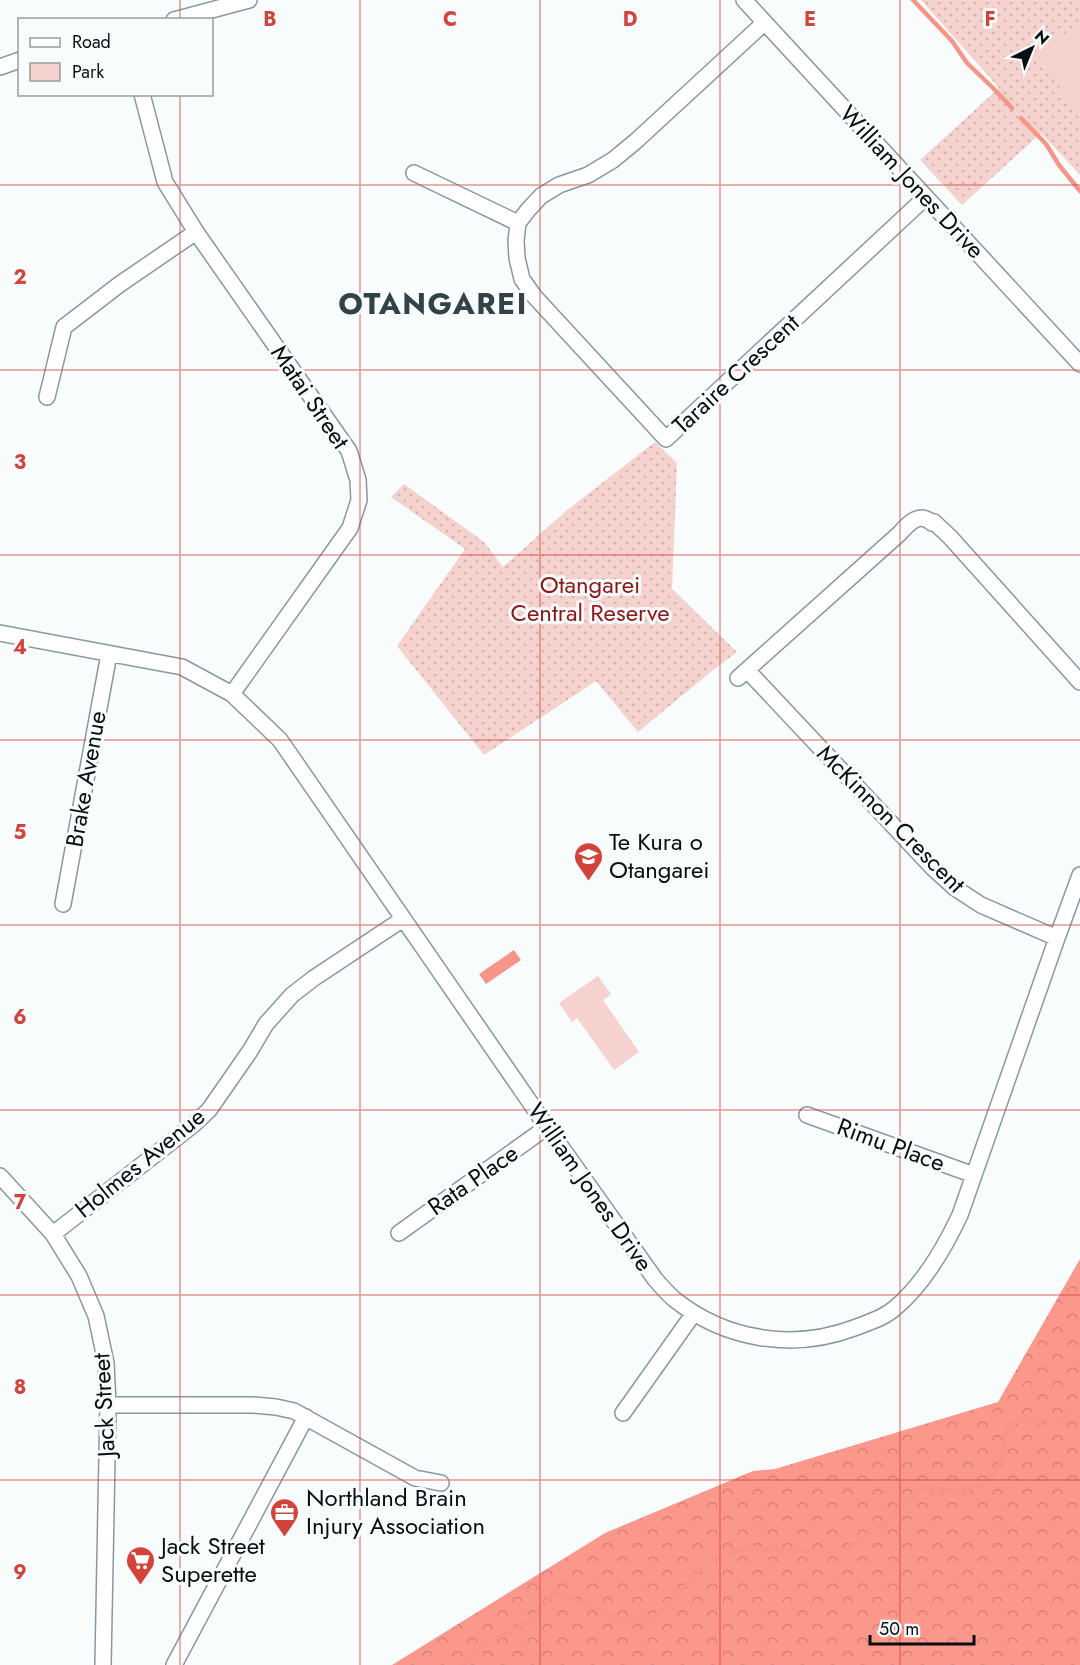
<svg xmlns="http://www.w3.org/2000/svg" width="1080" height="1665" viewBox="0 0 1080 1665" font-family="Jost,sans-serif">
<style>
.green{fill:url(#green-dots)}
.forest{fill:url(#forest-crowns)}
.pitch{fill:#f5d2cd}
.water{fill:#f89589}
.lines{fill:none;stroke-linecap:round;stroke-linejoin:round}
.stream{stroke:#f89589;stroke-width:4.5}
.minor-casing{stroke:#87999f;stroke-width:18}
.minor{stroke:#fff;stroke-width:15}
.grid{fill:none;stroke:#d2443b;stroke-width:1.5;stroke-opacity:0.55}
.labels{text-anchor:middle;stroke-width:6;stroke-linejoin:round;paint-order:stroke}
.street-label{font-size:24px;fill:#080f11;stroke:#f8fcfd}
.park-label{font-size:24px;fill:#8c1715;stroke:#f8fcfd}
.poi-label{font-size:24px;fill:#080f11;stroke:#f8fcfd;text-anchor:start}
.district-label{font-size:30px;font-weight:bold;letter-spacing:1.5px;fill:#324248;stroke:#f8fcfd}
.grid-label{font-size:20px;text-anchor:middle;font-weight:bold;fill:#d2443b;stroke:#f8fcfd;stroke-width:6;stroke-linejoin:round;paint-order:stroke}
</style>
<defs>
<pattern id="green-dots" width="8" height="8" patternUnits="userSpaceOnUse" patternTransform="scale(1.5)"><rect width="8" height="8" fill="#f5d2cd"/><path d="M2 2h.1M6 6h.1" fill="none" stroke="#d1b3af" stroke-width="1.8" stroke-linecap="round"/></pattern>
<pattern id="forest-crowns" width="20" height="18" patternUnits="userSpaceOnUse" patternTransform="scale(1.5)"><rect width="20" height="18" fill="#fb978b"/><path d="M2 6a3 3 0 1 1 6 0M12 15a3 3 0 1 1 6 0" fill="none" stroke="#d68177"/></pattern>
</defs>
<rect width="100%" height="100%" fill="#f8fcfd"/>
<path class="green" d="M 921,0 L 1080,0 L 1080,175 L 1041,133 L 962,205 L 920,160 L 999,88 Z
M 655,442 L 677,463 L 672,589 L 737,652 L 718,666 L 638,732 L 596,681 L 484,755 L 397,646 L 465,549 L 391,497 L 404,484 L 484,542 L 503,567 L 566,511 Z"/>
<path class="forest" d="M 1080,1259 L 1080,1665 L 392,1665 L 605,1533 L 753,1471 L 775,1469 L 998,1402 Z"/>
<path class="pitch" d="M 1080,23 L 1080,117 L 1036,53 Z
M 598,976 L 611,994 L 603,1000 L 639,1052 L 614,1070 L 577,1018 L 572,1022 L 559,1003 Z"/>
<path class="water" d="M 514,950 L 521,960 L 486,984 L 479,974 Z"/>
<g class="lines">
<path class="stream" d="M 913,0 L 952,41 L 967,63 L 993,88 L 1012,108
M 1021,118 L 1046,144 L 1059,165 L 1080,191
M 463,1665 L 487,1643 L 530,1620 L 555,1592 L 623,1620 L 653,1620 L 679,1594 L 708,1559 L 747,1548 L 842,1553 L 881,1526 L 921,1489 L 959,1491 L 989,1481 L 1000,1463 L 1007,1425 L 1026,1418 L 1049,1427 L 1080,1406"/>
<defs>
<path id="minor" d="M 744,0 L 1080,364
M 174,20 L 249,0
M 764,23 L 636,141 L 613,160 L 588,175 L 559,185 L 541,196 L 528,210 L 518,223 L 516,241 L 517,258 L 522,279 L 534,296 L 666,439 L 926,197
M 0,67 L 20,60
M 142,94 L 165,182 L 196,232 L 349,451 L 358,480 L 359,500 L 350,528 L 232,694
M 414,173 L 518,223
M 47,397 L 64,327 L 120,284 L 196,232
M 0,633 L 182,667 L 232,694 L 280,740 L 547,1127 L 655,1279 C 661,1286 667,1293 674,1299 C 725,1340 793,1351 854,1328 C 867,1323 884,1318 895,1308 C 924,1284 944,1249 960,1215 L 1057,938 L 1080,875
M 747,670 L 933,868 L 955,888 L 981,905 L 1057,938
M 738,678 L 899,534 C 908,524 919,511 932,523 L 934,522 L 950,537 L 1080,682
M 63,904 L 109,654
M 807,1115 L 974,1175
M 0,1176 L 53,1234 L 79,1276 L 96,1316 L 106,1363 L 108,1405 L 103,1665
M 399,1233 L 547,1127
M 53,1234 L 193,1125 L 209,1110 L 250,1051 L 266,1024 L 292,995 L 314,978 L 403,919
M 108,1405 L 253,1405 L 276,1407 L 294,1411 L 415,1478 L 441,1483
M 623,1413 L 694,1313
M 174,1665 L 306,1417"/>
</defs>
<use href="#minor" class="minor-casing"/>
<use href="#minor" class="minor"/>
</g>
<path class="grid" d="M 180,0 L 180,20M 360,0 L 360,1665M 540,0 L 540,1665M 720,0 L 720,1665M 900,0 L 900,1665M 180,94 L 180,1665M 0,185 L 1080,185M 0,370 L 1080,370M 0,555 L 1080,555M 0,740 L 1080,740M 0,925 L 1080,925M 0,1110 L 1080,1110M 0,1295 L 1080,1295M 0,1480 L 1080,1480"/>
<defs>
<symbol id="school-pin" viewBox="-11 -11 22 30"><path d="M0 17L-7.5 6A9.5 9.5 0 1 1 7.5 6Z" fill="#d2443b" stroke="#f8fcfd"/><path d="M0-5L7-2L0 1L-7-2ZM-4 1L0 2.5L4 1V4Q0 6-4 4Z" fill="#fff"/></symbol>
<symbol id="office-pin" viewBox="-11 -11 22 30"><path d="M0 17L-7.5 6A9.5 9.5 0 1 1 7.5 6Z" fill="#d2443b" stroke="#f8fcfd"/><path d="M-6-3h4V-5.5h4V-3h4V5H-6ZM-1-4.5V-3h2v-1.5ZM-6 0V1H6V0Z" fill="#fff"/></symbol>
<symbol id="supermarket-pin" viewBox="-11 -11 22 30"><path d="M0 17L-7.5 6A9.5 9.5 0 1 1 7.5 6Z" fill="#d2443b" stroke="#f8fcfd"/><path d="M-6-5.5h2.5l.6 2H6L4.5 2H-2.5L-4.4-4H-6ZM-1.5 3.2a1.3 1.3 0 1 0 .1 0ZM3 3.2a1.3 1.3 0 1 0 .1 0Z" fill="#fff"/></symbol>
</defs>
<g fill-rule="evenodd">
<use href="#school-pin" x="572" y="840" width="33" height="45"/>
<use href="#office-pin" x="268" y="1496" width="33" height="45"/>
<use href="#supermarket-pin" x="124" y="1544" width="33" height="45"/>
</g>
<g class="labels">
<g class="street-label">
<text transform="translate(912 182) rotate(47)" y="8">William Jones Drive</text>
<text transform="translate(736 374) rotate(-43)" y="8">Taraire Crescent</text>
<text transform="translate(310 397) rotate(56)" y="8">Matai Street</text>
<text transform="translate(86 779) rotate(-80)" y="8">Brake Avenue</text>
<text transform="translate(891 819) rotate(45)" y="8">McKinnon Crescent</text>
<text transform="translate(891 1145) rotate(20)" y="8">Rimu Place</text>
<text transform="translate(140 1163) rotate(-39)" y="8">Holmes Avenue</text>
<text transform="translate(473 1180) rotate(-35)" y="8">Rata Place</text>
<text transform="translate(590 1187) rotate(55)" y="8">William Jones Drive</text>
<text transform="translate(104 1405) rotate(-93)" y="8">Jack Street</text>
</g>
<g class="park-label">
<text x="590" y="593">Otangarei<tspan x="590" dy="28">Central Reserve</tspan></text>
</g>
<g class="poi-label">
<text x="609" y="850">Te Kura o<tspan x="609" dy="28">Otangarei</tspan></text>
<text x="306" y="1506">Northland Brain<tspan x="306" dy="28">Injury Association</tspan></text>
<text x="161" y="1554">Jack Street<tspan x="161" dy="28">Superette</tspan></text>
</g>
<g class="district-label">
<text x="433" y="314">OTANGAREI</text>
</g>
</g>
<g class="grid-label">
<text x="270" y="26">B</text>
<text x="450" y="26">C</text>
<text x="630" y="26">D</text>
<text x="810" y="26">E</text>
<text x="990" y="26">F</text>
<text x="20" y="284">2</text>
<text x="20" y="469">3</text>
<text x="20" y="654">4</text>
<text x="20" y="839">5</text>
<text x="20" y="1024">6</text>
<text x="20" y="1209">7</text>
<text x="20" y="1394">8</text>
<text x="20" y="1579">9</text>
</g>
<rect x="18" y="18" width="195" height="78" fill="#f8fcfd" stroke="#989d9f" stroke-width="1.5"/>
<rect x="30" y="38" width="30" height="9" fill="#ffffff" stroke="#989d9f" stroke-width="1.5"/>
<text x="72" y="48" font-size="18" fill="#080f11">Road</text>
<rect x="30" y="63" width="30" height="18" fill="#f5d2cd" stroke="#989d9f" stroke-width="1.5"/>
<text x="72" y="78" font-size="18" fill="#080f11">Park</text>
<g transform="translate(1032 48) rotate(43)" stroke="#f8fcfd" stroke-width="4.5" paint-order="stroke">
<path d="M0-4.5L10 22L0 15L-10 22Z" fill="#080f11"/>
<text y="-9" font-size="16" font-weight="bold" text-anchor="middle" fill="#080f11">N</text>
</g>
<path d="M870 1635v9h104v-9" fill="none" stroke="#080f11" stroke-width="3"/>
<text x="879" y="1635" font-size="18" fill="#080f11" stroke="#f8fcfd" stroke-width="4.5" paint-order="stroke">50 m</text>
</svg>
